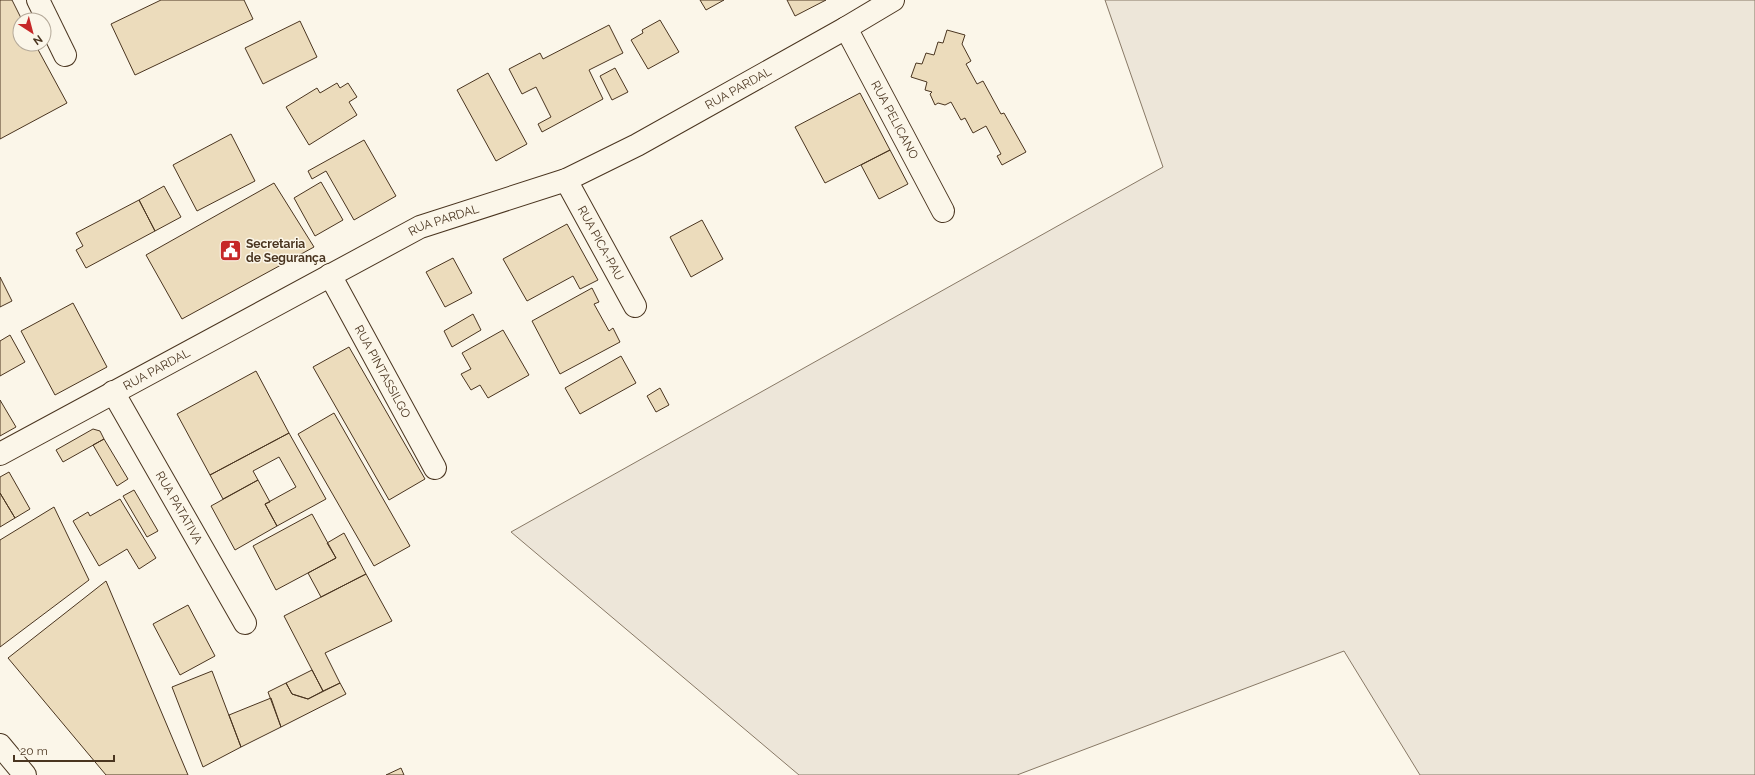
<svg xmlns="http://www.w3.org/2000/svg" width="1755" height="775" viewBox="0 0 1755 775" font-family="Raleway,sans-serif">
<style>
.green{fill:#ede6d9;stroke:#887966}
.building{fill:#ecdcbc;stroke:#4a3520}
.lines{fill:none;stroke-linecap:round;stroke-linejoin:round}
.minor-casing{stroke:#4a3520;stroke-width:24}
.major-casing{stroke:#4a3520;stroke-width:24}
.minor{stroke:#fbf6e9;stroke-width:22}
.major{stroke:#fbf6e9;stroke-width:22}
.labels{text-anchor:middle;stroke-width:3;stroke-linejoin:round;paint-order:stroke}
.street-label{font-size:12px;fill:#4a3520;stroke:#fbf6e9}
.poi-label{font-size:12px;font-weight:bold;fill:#4a3520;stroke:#fbf6e9;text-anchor:start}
</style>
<rect width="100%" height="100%" fill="#fbf6e9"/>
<path class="green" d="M 1105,0 L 1755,0 L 1755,775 L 1420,775 L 1344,651 L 1017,775 L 799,775 L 511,532 L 1163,167 Z"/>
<path class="building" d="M 0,0 L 12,0 L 22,20 L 20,20 L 20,44 L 35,44 L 67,103 L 0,139 Z
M 161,0 L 244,0 L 253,19 L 135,75 L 111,24 Z
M 700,0 L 724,0 L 706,10 Z
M 787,0 L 826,0 L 795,16 Z
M 660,20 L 679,52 L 648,69 L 631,40 L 643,33 L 642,30 Z
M 300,21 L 317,57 L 263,84 L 245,48 Z
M 609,25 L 623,53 L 589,70 L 603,99 L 542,132 L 538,124 L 551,117 L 536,87 L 522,94 L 509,69 L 540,53 L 543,59 Z
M 947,30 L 965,35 L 962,44 L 971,61 L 966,64 L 977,84 L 983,81 L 1001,114 L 1004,113 L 1026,152 L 1002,165 L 997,156 L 1001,154 L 986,126 L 973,133 L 965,118 L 961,120 L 951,102 L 945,105 L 938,103 L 935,105 L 930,94 L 932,92 L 925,90 L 927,82 L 911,77 L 916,63 L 922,64 L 926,53 L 934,55 L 938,42 L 943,43 Z
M 615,68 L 628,92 L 612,100 L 600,76 Z
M 488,73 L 527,144 L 496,161 L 457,90 Z
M 337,83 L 340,88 L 348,83 L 357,97 L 349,102 L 357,115 L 309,145 L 286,107 L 317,88 L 320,93 Z
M 860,93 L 890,150 L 825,183 L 795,127 Z
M 231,134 L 255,181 L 197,211 L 173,165 Z
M 364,140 L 396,196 L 354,220 L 326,171 L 312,179 L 308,171 Z
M 890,150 L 908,184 L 879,199 L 861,165 Z
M 321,182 L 343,220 L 315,236 L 294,198 Z
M 274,183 L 314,247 L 182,319 L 146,255 Z
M 164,186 L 181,217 L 155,231 L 139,200 Z
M 139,200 L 155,231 L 86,268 L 76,250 L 83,246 L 76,233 Z
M 702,220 L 723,259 L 691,277 L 670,237 Z
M 567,224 L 598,280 L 580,289 L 573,276 L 527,301 L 503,259 Z
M 453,258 L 472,293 L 445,307 L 426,272 Z
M 0,277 L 12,301 L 0,307 Z
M 592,288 L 599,302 L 594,304 L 609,331 L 613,328 L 620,342 L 560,374 L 532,321 Z
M 73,303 L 107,367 L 55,395 L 21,331 Z
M 473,314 L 481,330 L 452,347 L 444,331 Z
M 503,330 L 529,375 L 488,398 L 480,385 L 471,390 L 461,374 L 471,369 L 462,353 Z
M 10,335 L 25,362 L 0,376 L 0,341 Z
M 349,347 L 425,479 L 389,500 L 313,367 Z
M 621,356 L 636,383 L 580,414 L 565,388 Z
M 256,371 L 289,433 L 210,475 L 177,414 Z
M 660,388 L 669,405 L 656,412 L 647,396 Z
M 0,400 L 16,427 L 0,436 Z
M 334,413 L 410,546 L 374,566 L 298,434 Z
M 93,429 L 100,431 L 104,439 L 63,462 L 56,450 Z
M 289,433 L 326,499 L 277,526 L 265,504 L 296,487 L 279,457 L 253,471 L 258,480 L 223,499 L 210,475 Z
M 104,439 L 128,479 L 117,486 L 93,445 Z
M 9,472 L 30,509 L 15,518 L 0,493 L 0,477 Z
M 258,480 L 270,502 L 265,504 L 277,526 L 235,550 L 211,506 Z
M 134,490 L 158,531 L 147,537 L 123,496 Z
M 0,493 L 15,518 L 0,527 Z
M 120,499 L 156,558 L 139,569 L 127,549 L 99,566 L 73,521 L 88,512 L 90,516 Z
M 54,507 L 89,580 L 0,647 L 0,540 Z
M 312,514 L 336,558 L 276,590 L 253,546 Z
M 344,533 L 366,574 L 321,597 L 308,573 L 336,558 L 327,543 Z
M 366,574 L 392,621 L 325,653 L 340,683 L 323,691 L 284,616 Z
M 106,581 L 188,775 L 106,775 L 8,658 Z
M 188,605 L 215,656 L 180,675 L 153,624 Z
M 312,670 L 323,691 L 308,699 L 292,694 L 286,683 Z
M 212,671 L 241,747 L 203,767 L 172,687 Z
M 286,683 L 292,694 L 308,699 L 340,683 L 346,694 L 281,727 L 268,692 Z
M 271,698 L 281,727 L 241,747 L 229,715 Z
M 401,768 L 404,775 L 386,775 Z"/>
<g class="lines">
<defs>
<g id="minor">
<path d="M 38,0 L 65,55"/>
<path id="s1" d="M 846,28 L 943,211"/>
<path id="s2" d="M 566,180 L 635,306"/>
<path id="s3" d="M 330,275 L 435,468"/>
<path id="s4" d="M 113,392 L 245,623"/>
<path id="s5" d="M 0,454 L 420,227 L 566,180 L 637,145 L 846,28 L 893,0"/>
</g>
<path id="major" d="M 0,745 L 25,775"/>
</defs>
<use href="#minor" class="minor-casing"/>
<use href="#major" class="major-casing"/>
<use href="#minor" class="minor"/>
<use href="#major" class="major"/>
</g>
<defs>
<symbol id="civic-square" viewBox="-11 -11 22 22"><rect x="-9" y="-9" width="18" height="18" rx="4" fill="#c62828" stroke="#fbf6e9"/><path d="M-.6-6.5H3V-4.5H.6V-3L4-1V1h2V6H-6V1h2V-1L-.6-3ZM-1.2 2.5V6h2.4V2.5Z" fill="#fff"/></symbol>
</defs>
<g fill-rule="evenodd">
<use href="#civic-square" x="218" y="238" width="25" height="25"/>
</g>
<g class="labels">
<g class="street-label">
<text dy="4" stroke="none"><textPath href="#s5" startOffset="826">RUA PARDAL</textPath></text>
<text dy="4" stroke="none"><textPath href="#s1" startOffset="104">RUA PELICANO</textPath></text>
<text dy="4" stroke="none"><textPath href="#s5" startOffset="502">RUA PARDAL</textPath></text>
<text dy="4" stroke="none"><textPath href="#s2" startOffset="72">RUA PICA-PAU</textPath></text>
<text dy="4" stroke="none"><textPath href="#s5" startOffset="178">RUA PARDAL</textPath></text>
<text dy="4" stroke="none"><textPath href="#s3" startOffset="110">RUA PINTASSILGO</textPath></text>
<text dy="4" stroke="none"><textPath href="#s4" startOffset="133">RUA PATATIVA</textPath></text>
</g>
<g class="poi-label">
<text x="246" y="248">Secretaria<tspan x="246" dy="14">de Segurança</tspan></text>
</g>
</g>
<g transform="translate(32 32) rotate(144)"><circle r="19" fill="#fbf6e9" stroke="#b4a999"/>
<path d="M0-3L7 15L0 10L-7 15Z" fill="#c62828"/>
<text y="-6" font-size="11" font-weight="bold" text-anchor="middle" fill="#4a3520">N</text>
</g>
<path d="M14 755v6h100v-6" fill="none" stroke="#4a3520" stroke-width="2"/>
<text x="20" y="755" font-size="12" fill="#4a3520" stroke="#fbf6e9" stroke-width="3" paint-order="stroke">20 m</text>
</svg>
